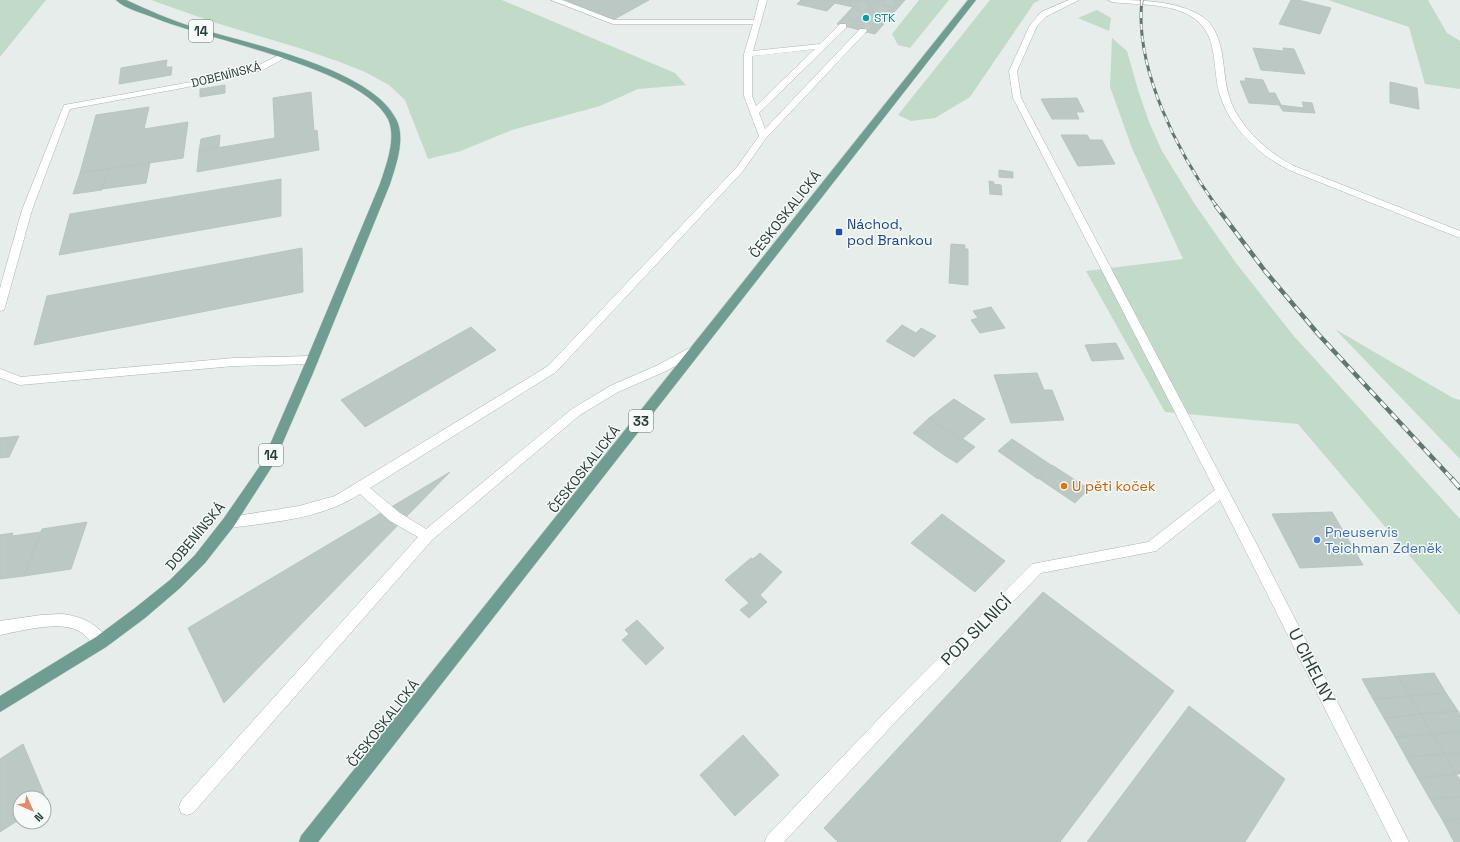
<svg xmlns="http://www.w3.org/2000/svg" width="1460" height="842" viewBox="0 0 1460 842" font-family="'Space Grotesk',sans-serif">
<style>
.green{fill:#c1dbc8}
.building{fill:#bbc8c3;stroke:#b9c6c0}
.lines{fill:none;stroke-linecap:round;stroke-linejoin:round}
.minor-tunnel{stroke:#c0cac6;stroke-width:8;stroke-dasharray:8 4;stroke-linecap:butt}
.minor-casing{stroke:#a9b5b1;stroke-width:1}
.major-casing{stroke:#c3c9c7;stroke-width:1}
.minor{fill:#fff;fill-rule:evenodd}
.major{fill:#6f9d91;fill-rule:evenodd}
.rail-far2-casing{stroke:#617872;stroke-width:3}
.rail-far1-casing{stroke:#617872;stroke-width:4.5}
.rail-casing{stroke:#617872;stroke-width:5}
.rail-far2{stroke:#f6faf8;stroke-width:2;stroke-dasharray:6;stroke-linecap:butt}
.rail-far1{stroke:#f6faf8;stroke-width:3;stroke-dasharray:8;stroke-linecap:butt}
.rail{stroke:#f6faf8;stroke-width:3.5;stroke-dasharray:11;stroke-linecap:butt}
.culture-dot{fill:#0f9aa8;stroke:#f6faf8;stroke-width:1.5}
.transit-dot{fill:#1a4fb4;stroke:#f6faf8;stroke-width:1.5}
.food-dot{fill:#e8710a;stroke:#f6faf8;stroke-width:1.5}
.shop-dot{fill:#3f7fe0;stroke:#f6faf8;stroke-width:1.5}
.labels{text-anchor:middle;stroke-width:3;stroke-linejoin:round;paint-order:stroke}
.far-culture-label{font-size:12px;fill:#0d838f;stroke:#f6faf8;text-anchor:start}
.far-street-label{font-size:12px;fill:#273d37;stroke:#f6faf8}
.shield{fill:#f6faf8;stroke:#657671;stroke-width:1}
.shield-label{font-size:13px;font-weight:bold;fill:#273d37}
.street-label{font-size:14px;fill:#273d37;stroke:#f6faf8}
.transit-label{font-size:14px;fill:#164399;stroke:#f6faf8;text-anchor:start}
.food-label{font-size:14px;fill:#c56008;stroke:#f6faf8;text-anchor:start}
.shop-label{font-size:14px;fill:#366cbe;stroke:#f6faf8;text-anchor:start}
.near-street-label{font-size:17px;fill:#273d37;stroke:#f6faf8}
</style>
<rect width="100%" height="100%" fill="#e6edea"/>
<path class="green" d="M 0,0 L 46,0 L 0,57 Z
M 151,0 L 502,0 L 675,73 L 686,85 L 638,89 L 600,106 L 512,130 L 461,151 L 428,159 L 405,100 L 389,85 L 365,72 L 340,62 L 299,48 L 213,22 Z
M 919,0 L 949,0 L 910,48 L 898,45 L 892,34 Z
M 990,0 L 1040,0 L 1034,3 L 970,97 L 935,118 L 911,121 L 898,115 Z
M 1328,0 L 1428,0 L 1447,33 L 1460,41 L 1460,89 L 1425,84 L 1409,27 Z
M 1097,10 L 1111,18 L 1109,31 L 1078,18 Z
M 1112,38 L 1127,51 L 1138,90 L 1149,122 L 1162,151 L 1194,203 L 1236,263 L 1293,335 L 1460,519 L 1460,615 L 1298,424 L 1165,412 L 1086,271 L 1183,259 L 1132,148 L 1110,87 Z
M 1335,329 L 1453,398 L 1460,400 L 1460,459 Z"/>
<path class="building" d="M 565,0 L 649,0 L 613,20 Z
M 801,0 L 905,0 L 875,34 L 837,24 L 853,7 L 835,3 L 827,11 L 797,4 Z
M 1291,0 L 1298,0 L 1331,8 L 1320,34 L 1279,24 Z
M 1253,48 L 1284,51 L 1283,48 L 1294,49 L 1305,74 L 1261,70 Z
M 167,60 L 166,67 L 172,67 L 171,75 L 119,84 L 121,68 Z
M 1245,78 L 1263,80 L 1269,93 L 1275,93 L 1281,105 L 1249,103 L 1240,81 L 1246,81 Z
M 1390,82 L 1417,88 L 1419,109 L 1390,103 Z
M 225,85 L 225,93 L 200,97 L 200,89 Z
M 311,92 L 314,131 L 317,130 L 319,150 L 197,172 L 199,151 L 275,138 L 273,98 Z
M 1077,98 L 1084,112 L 1076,112 L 1079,119 L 1052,119 L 1041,99 Z
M 1302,102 L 1312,103 L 1315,113 L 1283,111 L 1279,105 L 1304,108 Z
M 149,107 L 144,129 L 188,122 L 183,158 L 80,173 L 96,115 Z
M 220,135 L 219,147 L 199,151 L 201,139 Z
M 1061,135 L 1087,135 L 1090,140 L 1102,140 L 1115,164 L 1078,166 Z
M 150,163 L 146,183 L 102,189 L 108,169 Z
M 108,169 L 102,190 L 73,194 L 80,173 Z
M 999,170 L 1013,172 L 1013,178 L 999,177 Z
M 281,179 L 281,216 L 59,255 L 70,214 Z
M 989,181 L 994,182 L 993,184 L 1001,185 L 1002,195 L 990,194 Z
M 951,244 L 965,245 L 965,249 L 968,249 L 968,285 L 949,283 Z
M 302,248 L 303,292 L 34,345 L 47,296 Z
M 991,307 L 1005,328 L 980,333 L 971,320 L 978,318 L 973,311 Z
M 902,325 L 916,333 L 921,328 L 936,336 L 914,357 L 886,341 Z
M 471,327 L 496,350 L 365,427 L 341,400 Z
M 1116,343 L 1124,359 L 1092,361 L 1085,345 Z
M 1037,373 L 1044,390 L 1052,390 L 1064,420 L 1011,423 L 994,375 Z
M 954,399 L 985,419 L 961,440 L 929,418 Z
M 929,418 L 961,440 L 963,439 L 975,447 L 957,463 L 944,455 L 913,433 Z
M 19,436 L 9,457 L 0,458 L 0,438 Z
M 1012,439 L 1051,465 L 1038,479 L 998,451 Z
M 1052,465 L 1089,489 L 1075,503 L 1038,478 Z
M 450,472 L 224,703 L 188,628 Z
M 1332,512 L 1363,565 L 1300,568 L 1272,514 Z
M 942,514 L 1005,561 L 975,592 L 911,543 Z
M 87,522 L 71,569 L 24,576 L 42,529 Z
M 41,532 L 24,576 L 0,579 L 0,535 L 13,533 L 12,536 Z
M 760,553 L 782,572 L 760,595 L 767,602 L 749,618 L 740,610 L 749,603 L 725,580 L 751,558 L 753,559 Z
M 1043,592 L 1174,691 L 1060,842 L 838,842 L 824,828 Z
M 637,620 L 664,648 L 646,665 L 622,640 L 629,634 L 625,630 Z
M 1434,673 L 1446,693 L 1410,696 L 1398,676 Z
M 1398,676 L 1410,696 L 1373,699 L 1362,679 Z
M 1446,693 L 1458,711 L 1421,714 L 1410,696 Z
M 1410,696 L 1421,714 L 1384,718 L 1373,699 Z
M 1189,706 L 1285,779 L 1245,842 L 1087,842 Z
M 1458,711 L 1460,715 L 1460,732 L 1432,734 L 1421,714 Z
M 1421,714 L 1432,734 L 1395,737 L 1384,718 Z
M 1460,732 L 1460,753 L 1445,754 L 1432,734 Z
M 1432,734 L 1445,754 L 1406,757 L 1395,737 Z
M 743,735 L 779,775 L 735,816 L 700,775 Z
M 23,744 L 47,801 L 44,803 L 44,798 L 20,798 L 20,819 L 0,832 L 0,759 Z
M 1460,753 L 1460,774 L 1456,774 L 1445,754 Z
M 1445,754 L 1456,774 L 1418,778 L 1406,757 Z
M 1456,774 L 1460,780 L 1460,797 L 1430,799 L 1418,778 Z
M 1460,797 L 1460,819 L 1443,821 L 1430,799 Z
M 1460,819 L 1460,842 L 1454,842 L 1443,821 Z"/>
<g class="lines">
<path class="minor-tunnel" d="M 843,26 L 868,0
M 863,31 L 892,0"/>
<defs>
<path id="minor" d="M 551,0 L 562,0 L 614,20 L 754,20 L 759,0 L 767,0 L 753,51 L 820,44 L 840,24 L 846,24 L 846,28 L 759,113 L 765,129 L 860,29 L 866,29 L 867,31 L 766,138 L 743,171 L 556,372 L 370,488 L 400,513 L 426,529 L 572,409 L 610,386 L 658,365 L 693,346 L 701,346 L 703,349 L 701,352 L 666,371 L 618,392 L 580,415 L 432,540 L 193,813 L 187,815 L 181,813 L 179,807 L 181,801 L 418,537 L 390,521 L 360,494 C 321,519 274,522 229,528 L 224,526 L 222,522 L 224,518 L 299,506 L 335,496 L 548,366 L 737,167 L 759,136 L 744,96 L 744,54 L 753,24 L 613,24 ZM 815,49 L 756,106 L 752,96 L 752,56 Z
M 1069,0 L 1079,0 L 1047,16 L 1037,26 L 1017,71 L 1021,98 L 1254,539 L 1409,842 L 1392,842 L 1220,500 L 1156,551 L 1041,573 L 901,716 L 784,842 L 765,842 L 767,836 L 891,706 L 1032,564 L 1148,542 L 1215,490 L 1013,98 L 1009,71 L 1030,25 L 1041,12 Z
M 1108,0 C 1139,0 1177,0 1203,17 C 1227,35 1221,71 1229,96 C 1238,126 1267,152 1294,166 L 1460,231 L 1460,238 L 1294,172 C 1263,159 1232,130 1221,98 C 1210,67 1222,32 1187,14 C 1165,3 1136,5 1112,2 Z
M 281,54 L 284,54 L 288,56 L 263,70 L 220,81 L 70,109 L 32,210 L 5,307 L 4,310 L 0,311 L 0,288 L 22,210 L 64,105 L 219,77 L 257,66 Z
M 312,356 L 316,357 L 318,360 L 316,363 L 312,364 L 234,366 L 20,385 L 0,378 L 0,369 L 21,377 L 234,358 Z
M 62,614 C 81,616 100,624 108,642 L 106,647 L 101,649 C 91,645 87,634 77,630 C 57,621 21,631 0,635 L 0,621 L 41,615 Z"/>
<path id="major" d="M 116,0 L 126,0 C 148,10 170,20 193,27 C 245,43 371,68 396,119 C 406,138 396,165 390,184 L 313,373 L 273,465 L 234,526 L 205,563 L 180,588 L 145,618 L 106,647 L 0,712 L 0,696 L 96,637 L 135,608 L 170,580 L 195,555 L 224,518 L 262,463 L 301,373 L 380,184 C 386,165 397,138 388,119 C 362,68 209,40 155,18 C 143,13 125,9 116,0 Z
M 968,0 L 976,0 L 318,842 L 299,842 L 301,836 Z"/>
</defs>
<use href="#minor" class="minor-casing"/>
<use href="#major" class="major-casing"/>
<use href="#minor" class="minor"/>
<use href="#major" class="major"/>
<defs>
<path id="rail-far2" d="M 1142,0 C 1134,68 1178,153 1217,207"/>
<path id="rail-far1" d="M 1216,206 L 1265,271 L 1319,335 L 1453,480"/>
<path id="rail" d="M 1452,479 L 1460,488"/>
</defs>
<use href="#rail-far2" class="rail-far2-casing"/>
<use href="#rail-far1" class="rail-far1-casing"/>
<use href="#rail" class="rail-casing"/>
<use href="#rail-far2" class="rail-far2"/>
<use href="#rail-far1" class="rail-far1"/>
<use href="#rail" class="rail"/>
</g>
<circle class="culture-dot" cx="866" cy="18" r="4"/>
<rect class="transit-dot" x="835" y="228" width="8" height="8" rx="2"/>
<circle class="food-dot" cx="1064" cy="486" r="4"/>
<circle class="shop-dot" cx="1317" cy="540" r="4"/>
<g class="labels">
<g class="far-culture-label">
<text x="874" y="22">STK</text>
</g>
<g class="far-street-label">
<text transform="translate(226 75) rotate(-14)" y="4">DOBENÍNSKÁ</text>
</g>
<g class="shield">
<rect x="189" y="20" width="24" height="22" rx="3"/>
<rect x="629" y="410" width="24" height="22" rx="3"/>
<rect x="259" y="444" width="24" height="22" rx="3"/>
</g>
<g class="shield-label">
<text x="201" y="36">14</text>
<text x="641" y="426">33</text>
<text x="271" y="460">14</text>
</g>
<g class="street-label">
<text transform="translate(785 214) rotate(-52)" y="5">ČESKOSKALICKÁ</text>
<text transform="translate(584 469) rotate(-52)" y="5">ČESKOSKALICKÁ</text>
<text transform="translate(195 536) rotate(-50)" y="5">DOBENÍNSKÁ</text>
<text transform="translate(383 723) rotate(-52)" y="5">ČESKOSKALICKÁ</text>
</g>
<g class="transit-label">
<text x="847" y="229">Náchod,<tspan x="847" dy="16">pod Brankou</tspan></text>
</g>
<g class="food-label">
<text x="1072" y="491">U pěti koček</text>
</g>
<g class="shop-label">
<text x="1325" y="537">Pneuservis<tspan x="1325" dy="16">Teichman Zdeněk</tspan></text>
</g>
<g class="near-street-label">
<text transform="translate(976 630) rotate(-45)" y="6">POD SILNICÍ</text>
<text transform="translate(1312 666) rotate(63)" y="6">U CIHELNY</text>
</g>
</g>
<g transform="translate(32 810) rotate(135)"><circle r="19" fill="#f6faf8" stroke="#a3aeab"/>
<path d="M0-3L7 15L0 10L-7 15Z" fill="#e3896e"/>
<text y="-6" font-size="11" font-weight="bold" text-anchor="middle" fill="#273d37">N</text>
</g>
</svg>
